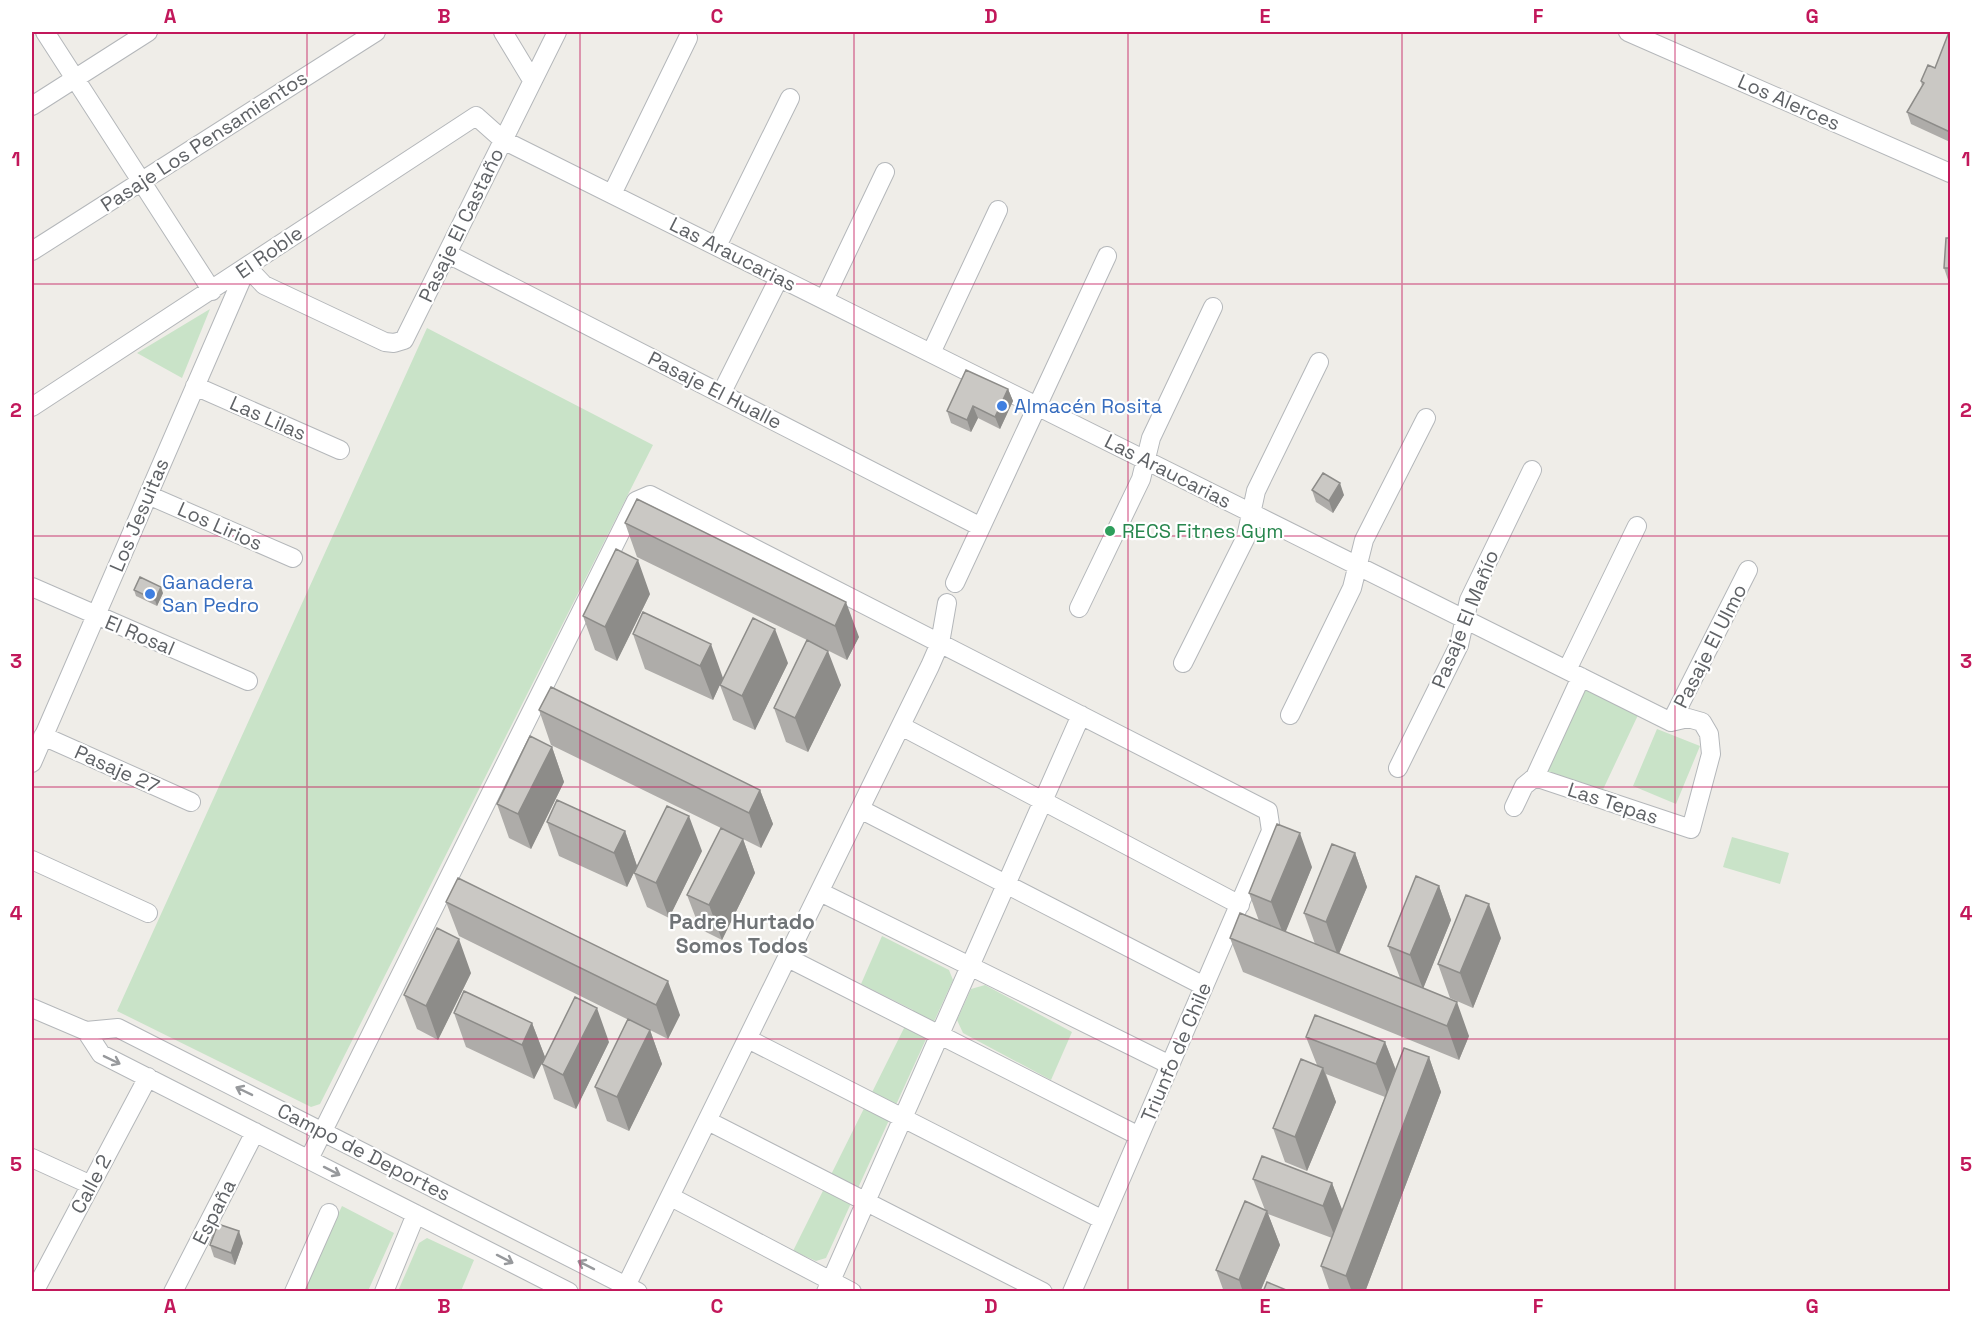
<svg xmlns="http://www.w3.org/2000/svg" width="1982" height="1323" viewBox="0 0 1982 1323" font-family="'Space Grotesk',sans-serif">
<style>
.green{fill:#c9e3c8}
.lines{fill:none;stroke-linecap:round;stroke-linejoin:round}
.minor-casing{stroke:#b4b7ba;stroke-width:20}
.minor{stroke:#fff;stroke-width:18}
.wall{fill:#aeaca9}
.shaded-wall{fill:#8d8c89}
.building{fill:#cac8c4;stroke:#8d8c89;stroke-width:1.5}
.oneway{stroke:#97999c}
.grid{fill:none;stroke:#c2185b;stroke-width:1.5;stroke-opacity:0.55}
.shop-dot{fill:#3f7fe0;stroke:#fff;stroke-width:2}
.leisure-dot{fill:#2e9e5b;stroke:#fff;stroke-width:2}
.labels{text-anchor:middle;stroke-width:4.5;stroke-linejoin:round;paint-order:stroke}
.street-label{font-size:20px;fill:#5f6266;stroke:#fff}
.shop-label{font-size:20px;fill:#366cbe;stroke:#fff;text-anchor:start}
.leisure-label{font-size:20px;fill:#27864d;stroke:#fff;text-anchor:start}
.neighbourhood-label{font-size:21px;font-weight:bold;fill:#707477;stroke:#fff}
.neatline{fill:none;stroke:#c2185b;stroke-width:2}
.grid-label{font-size:20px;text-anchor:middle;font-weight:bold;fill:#c2185b}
</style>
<rect width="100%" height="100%" fill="#efede8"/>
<path class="green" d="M 210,309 L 182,378 L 137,353 Z
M 427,328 L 653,445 L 320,1104 L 311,1107 L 117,1011 Z
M 1586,689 L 1639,713 L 1599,798 L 1546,773 Z
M 1657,729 L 1700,746 L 1676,804 L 1633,786 Z
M 1732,837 L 1789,853 L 1780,884 L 1723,867 Z
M 882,936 L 949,970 L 953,980 L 826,1258 L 816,1261 L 793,1251 L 913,1010 L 861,984 Z
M 985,985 L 1072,1032 L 1051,1080 L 963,1033 L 957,1020 L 971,989 Z
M 342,1206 L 394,1233 L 368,1291 L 301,1292 Z
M 427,1238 L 474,1260 L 461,1291 L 398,1291 L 419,1243 Z"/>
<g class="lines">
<defs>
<path id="minor" d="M 45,32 L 212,291
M 503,32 L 532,80
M 1628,32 L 1950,173
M 32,106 L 148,32
M 612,194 L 688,38
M 717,246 L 790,98
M 32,251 L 376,32
M 448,254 L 981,527
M 824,300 L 885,172
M 931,353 L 998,210
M 195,386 L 340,450
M 721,394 L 779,278
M 32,407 C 181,311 327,212 476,116 L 503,140 L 1671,722
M 148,495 L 293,558
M 955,583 L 1107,256
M 32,587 L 248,681
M 1079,608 L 1141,479 L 1151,438 L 1213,307
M 1183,663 L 1246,537 L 1256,491 L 1319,362
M 1567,670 L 1637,526
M 1290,715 L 1352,588 L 1364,540 L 1426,418
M 1671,722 L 1748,570
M 901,726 L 1240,905
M 43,736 L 191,802
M 32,763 L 247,267 L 264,285 L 385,342 L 394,343 L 404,340 L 557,32
M 1398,768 L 1459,645 L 1469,600 L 1532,470
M 1535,777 L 1691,829 L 1711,754 L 1709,734 L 1702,722 L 1688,718 L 1671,722
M 1514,807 L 1524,786 L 1535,777 L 1581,677
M 860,809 L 1204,986
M 32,860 L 148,913
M 820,892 L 1170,1065
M 788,958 L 1139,1136
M 32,1008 L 86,1031 L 118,1028 L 638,1292
M 86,1031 L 101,1054 L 569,1292
M 748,1039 L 1103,1220
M 708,1121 L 1043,1292
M 32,1158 L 91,1185
M 309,1159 L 636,501 L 650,495 L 1268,811 L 1271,831 L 1072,1292
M 671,1197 L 852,1292
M 626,1286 L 930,666 L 940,643 L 947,603
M 34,1292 L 148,1077
M 173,1292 L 255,1132
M 294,1292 L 329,1213
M 384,1292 L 416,1214
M 826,1292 L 1081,715"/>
</defs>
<use href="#minor" class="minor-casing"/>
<use href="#minor" class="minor"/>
</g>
<path class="wall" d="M 1950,32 L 1950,142 L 1911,124 L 1907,112 L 1922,86 L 1921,81 L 1935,68 Z
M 1950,238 L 1950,280 L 1948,280 L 1944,268 Z
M 1008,389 L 1013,401 L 1000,429 L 978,418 L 971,432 L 951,423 L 947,411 Z
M 1312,490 L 1344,495 L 1333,513 L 1316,502 Z
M 625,523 L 859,637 L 847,660 L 809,641 L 841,685 L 808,752 L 786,742 L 774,708 L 807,640 L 637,557 Z
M 134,590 L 163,593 L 157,606 L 136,596 Z
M 650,594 L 617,661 L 595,650 L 583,616 Z
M 643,612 L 723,678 L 713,700 L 645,669 L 633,634 Z
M 788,663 L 755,730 L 733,720 L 720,685 Z
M 539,710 L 760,790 L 773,824 L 761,848 L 743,839 L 755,873 L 722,940 L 700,929 L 687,895 L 721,828 L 551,745 Z
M 552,747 L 564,782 L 531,849 L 509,838 L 497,804 Z
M 547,822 L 625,831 L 637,866 L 627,887 L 559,856 Z
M 702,851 L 669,918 L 647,907 L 634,873 Z
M 1355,853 L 1367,887 L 1339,954 L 1400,978 L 1388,946 L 1439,886 L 1451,920 L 1423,988 L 1469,1036 L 1459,1060 L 1243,972 L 1230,938 L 1259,921 L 1249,893 L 1312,867 L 1285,932 L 1315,944 L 1304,913 Z
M 446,902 L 680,1015 L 668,1039 L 650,1030 L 662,1064 L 629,1131 L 607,1121 L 595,1087 L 645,1028 L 459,936 Z
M 1501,938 L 1473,1008 L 1450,998 L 1438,964 Z
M 471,973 L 438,1040 L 417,1029 L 404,995 Z
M 454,1013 L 532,1023 L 545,1057 L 534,1079 L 466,1047 Z
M 1306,1037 L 1385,1042 L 1396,1070 L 1429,1057 L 1441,1092 L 1365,1292 L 1330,1292 L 1321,1266 L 1332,1238 L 1268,1214 L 1280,1245 L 1260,1292 L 1224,1292 L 1216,1270 L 1265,1210 L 1253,1179 L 1332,1183 L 1342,1211 L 1385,1097 L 1326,1074 L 1336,1102 L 1307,1171 L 1285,1162 L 1273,1128 L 1317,1065 Z
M 609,1042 L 576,1109 L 554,1099 L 542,1064 Z
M 243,1243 L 235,1265 L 214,1257 L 210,1245 Z"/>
<path class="shaded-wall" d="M 1008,389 L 1013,401 L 1000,429 L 995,417 Z
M 973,406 L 978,418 L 971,432 L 967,420 Z
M 1340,483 L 1344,495 L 1333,513 L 1329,501 Z
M 638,560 L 650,594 L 617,661 L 605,627 Z
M 161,587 L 163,593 L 157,606 L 155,600 Z
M 846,602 L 859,637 L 847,660 L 835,626 Z
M 775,629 L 788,663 L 755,730 L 742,696 Z
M 711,644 L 723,678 L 713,700 L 700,666 Z
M 828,651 L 841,685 L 808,752 L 795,718 Z
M 552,747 L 564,782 L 531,849 L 518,814 Z
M 760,790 L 773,824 L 761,848 L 749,813 Z
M 689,816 L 702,851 L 669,918 L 656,883 Z
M 625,831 L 637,866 L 627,887 L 614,853 Z
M 1300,833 L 1312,867 L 1284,936 L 1271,902 Z
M 743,839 L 755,873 L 722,940 L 709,905 Z
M 1355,853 L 1367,887 L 1338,956 L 1326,922 Z
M 1439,886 L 1451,920 L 1423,989 L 1410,955 Z
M 1489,904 L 1501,938 L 1473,1008 L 1460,973 Z
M 459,939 L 471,973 L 438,1040 L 426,1006 Z
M 668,981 L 680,1015 L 668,1039 L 656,1005 Z
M 1457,1002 L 1469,1036 L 1459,1060 L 1447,1026 Z
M 597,1008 L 609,1042 L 576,1109 L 563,1075 Z
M 532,1023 L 545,1057 L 534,1079 L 522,1045 Z
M 650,1030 L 662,1064 L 629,1131 L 617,1097 Z
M 1385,1042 L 1398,1076 L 1389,1098 L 1376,1064 Z
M 1429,1057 L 1441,1092 L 1365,1292 L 1352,1292 L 1346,1276 Z
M 1323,1068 L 1336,1102 L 1307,1171 L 1295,1137 Z
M 1332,1183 L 1345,1217 L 1336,1240 L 1323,1206 Z
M 1267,1211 L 1280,1245 L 1260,1292 L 1243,1292 L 1239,1280 Z
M 239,1231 L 243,1243 L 235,1265 L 231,1253 Z"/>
<path class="building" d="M 1949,32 L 1950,32 L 1950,132 L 1907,112 L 1924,83 L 1921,81 L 1928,65 L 1935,68 Z
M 1946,238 L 1950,238 L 1950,268 L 1944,268 Z
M 966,370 L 1008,389 L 995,417 L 973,406 L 967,420 L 947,411 Z
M 1323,473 L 1340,483 L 1329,501 L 1312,490 Z
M 637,499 L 846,602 L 835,626 L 625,523 Z
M 616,549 L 638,560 L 605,627 L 583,616 Z
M 140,577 L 161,587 L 155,600 L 134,590 Z
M 643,612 L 711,644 L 700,666 L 633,634 Z
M 753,618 L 775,629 L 742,696 L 720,685 Z
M 807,640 L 828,651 L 795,718 L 774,708 Z
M 551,687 L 760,790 L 749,813 L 539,710 Z
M 530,736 L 552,747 L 518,814 L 497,804 Z
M 557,800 L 625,831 L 614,853 L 547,822 Z
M 667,806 L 689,816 L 656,883 L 634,873 Z
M 1277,824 L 1300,833 L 1271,902 L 1249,893 Z
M 721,828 L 743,839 L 709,905 L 687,895 Z
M 1332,844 L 1355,853 L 1326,922 L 1304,913 Z
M 1416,876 L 1439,886 L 1410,955 L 1388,946 Z
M 458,878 L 668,981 L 656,1005 L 446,902 Z
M 1466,895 L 1489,904 L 1460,973 L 1438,964 Z
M 1240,913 L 1457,1002 L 1447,1026 L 1230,938 Z
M 437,928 L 459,939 L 426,1006 L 404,995 Z
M 464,991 L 532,1023 L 522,1045 L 454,1013 Z
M 575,997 L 597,1008 L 563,1075 L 542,1064 Z
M 1315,1015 L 1385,1042 L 1376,1064 L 1306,1037 Z
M 628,1019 L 650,1030 L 617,1097 L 595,1087 Z
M 1404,1048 L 1429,1057 L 1346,1276 L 1321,1266 Z
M 1301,1059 L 1323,1068 L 1295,1137 L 1273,1128 Z
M 1262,1156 L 1332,1183 L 1323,1206 L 1253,1179 Z
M 1245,1201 L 1267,1211 L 1239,1280 L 1216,1270 Z
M 218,1224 L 239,1231 L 231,1253 L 210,1245 Z
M 1267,1282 L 1291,1292 L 1263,1292 Z"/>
<defs><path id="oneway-shaft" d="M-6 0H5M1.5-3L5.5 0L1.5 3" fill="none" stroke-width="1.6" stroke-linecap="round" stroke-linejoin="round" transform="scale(1.5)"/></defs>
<g class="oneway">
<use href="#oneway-shaft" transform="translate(112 1060) rotate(26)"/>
<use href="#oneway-shaft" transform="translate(244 1091) rotate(-154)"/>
<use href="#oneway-shaft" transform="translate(332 1171) rotate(27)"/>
<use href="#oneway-shaft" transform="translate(505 1259) rotate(27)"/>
<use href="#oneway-shaft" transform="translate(586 1265) rotate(-153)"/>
</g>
<path class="grid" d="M 307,32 L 307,1292M 580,32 L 580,1292M 854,32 L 854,1292M 1128,32 L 1128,1292M 1402,32 L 1402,1292M 1675,32 L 1675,1292M 32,284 L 1950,284M 32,536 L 1950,536M 32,787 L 1950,787M 32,1039 L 1950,1039"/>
<g class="shop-dot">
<circle cx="1002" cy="406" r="6"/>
<circle cx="150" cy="594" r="6"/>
</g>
<circle class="leisure-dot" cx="1110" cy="531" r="6"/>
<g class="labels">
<g class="street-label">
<text transform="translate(1789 102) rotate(24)" y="7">Los Alerces</text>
<text transform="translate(204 141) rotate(-33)" y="7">Pasaje Los Pensamientos</text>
<text transform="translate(461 225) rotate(-64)" y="7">Pasaje El Castaño</text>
<text transform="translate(269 252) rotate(-35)" y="7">El Roble</text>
<text transform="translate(733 254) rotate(27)" y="7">Las Araucarias</text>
<text transform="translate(715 390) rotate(27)" y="7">Pasaje El Hualle</text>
<text transform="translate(268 418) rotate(24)" y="7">Las Lilas</text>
<text transform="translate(1168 471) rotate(27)" y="7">Las Araucarias</text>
<text transform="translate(139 515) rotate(-67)" y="7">Los Jesuitas</text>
<text transform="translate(220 526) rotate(24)" y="7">Los Lirios</text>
<text transform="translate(1465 619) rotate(-68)" y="7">Pasaje El Mañío</text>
<text transform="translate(140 635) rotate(23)" y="7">El Rosal</text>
<text transform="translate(1710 646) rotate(-63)" y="7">Pasaje El Ulmo</text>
<text transform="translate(117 769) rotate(24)" y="7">Pasaje 27</text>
<text transform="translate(1613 803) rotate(18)" y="7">Las Tepas</text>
<text transform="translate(1176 1052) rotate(-67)" y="7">Triunfo de Chile</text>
<text transform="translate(364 1152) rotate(27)" y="7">Campo de Deportes</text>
<text transform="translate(91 1184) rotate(-62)" y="7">Calle 2</text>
<text transform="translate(214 1212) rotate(-63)" y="7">España</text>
</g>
<g class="shop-label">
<text x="1014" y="413">Almacén Rosita</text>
<text x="162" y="589">Ganadera<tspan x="162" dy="23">San Pedro</tspan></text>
</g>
<g class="leisure-label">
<text x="1122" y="538">RECS Fitnes Gym</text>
</g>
<g class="neighbourhood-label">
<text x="742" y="929">Padre Hurtado<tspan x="742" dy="24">Somos Todos</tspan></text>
</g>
</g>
<rect width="1982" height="1323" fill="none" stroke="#ffffff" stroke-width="66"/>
<rect x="33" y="33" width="1916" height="1257" class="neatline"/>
<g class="grid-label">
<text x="170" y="23">A</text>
<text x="444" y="23">B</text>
<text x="717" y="23">C</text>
<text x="991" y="23">D</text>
<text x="1265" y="23">E</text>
<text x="1538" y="23">F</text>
<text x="1812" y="23">G</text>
<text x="16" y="166">1</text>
<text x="1966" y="166">1</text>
<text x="16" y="417">2</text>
<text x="1966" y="417">2</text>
<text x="16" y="668">3</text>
<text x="1966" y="668">3</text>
<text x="16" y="920">4</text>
<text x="1966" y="920">4</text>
<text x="16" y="1171">5</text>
<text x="1966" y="1171">5</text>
<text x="170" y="1313">A</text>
<text x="444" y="1313">B</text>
<text x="717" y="1313">C</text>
<text x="991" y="1313">D</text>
<text x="1265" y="1313">E</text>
<text x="1538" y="1313">F</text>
<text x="1812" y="1313">G</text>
</g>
</svg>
